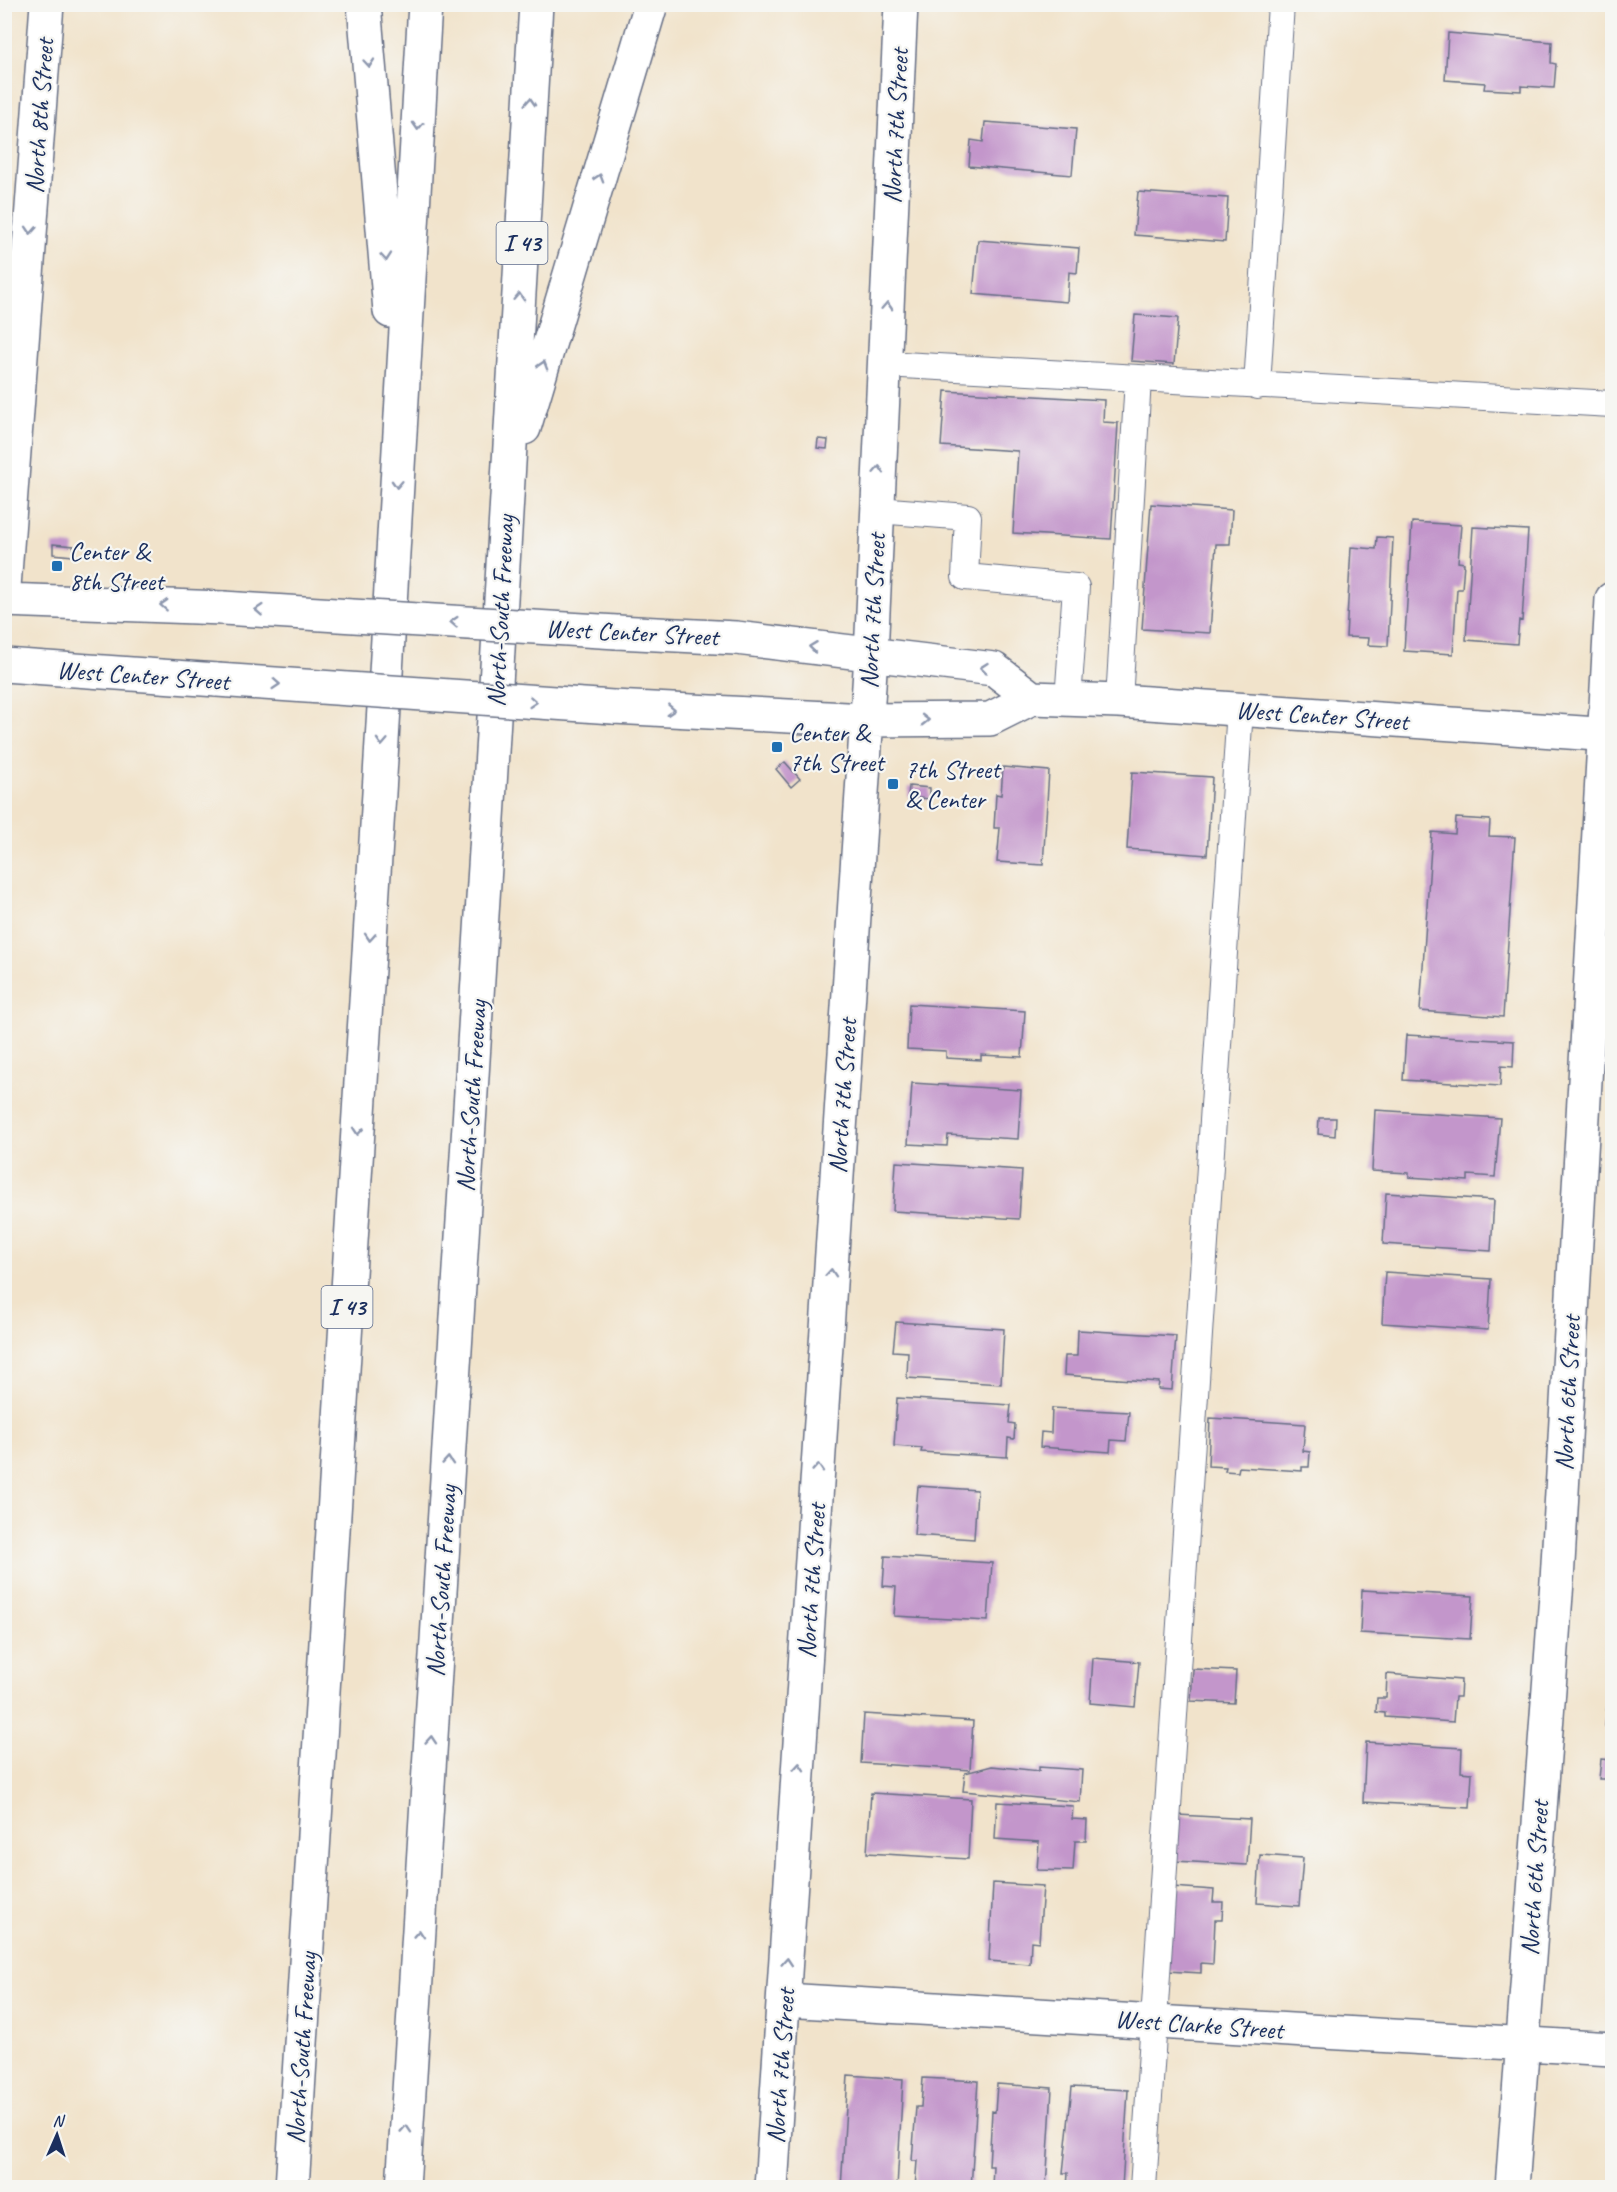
<svg xmlns="http://www.w3.org/2000/svg" width="1617" height="2192" viewBox="0 0 1617 2192" font-family="Caveat,sans-serif">
<style>
.building{fill:#c396cb}
.lines{fill:none;stroke-linecap:round;stroke-linejoin:round}
.service-casing{stroke:#666e84;stroke-width:28}
.minor-casing{stroke:#666e84;stroke-width:36}
.tertiary-casing{stroke:#666e84;stroke-width:36}
.motorway-casing{stroke:#666e84;stroke-width:36}
.service{stroke:#fff;stroke-width:26}
.minor{stroke:#fff;stroke-width:33}
.tertiary{stroke:#fff;stroke-width:33}
.motorway{stroke:#fff;stroke-width:33}
.tertiary-bridge-casing{stroke:#666e84;stroke-width:36;stroke-linecap:butt}
.tertiary-bridge{stroke:#fff;stroke-width:33}
.oneway{stroke:#8d97ae}
.poi-dot{fill:#1f6fb2;stroke:#f6f6f2;stroke-width:2}
.labels{text-anchor:middle;stroke-width:4.5;stroke-linejoin:round;paint-order:stroke}
.shield{fill:#f6f6f2;stroke:#5d6b8a;stroke-width:1.5}
.shield-label{font-size:24px;font-weight:bold;fill:#1b2f5e}
.street-label{font-size:26px;fill:#1b2f5e;stroke:#f6f6f2}
.poi-label{font-size:26px;fill:#1b2f5e;stroke:#f6f6f2;text-anchor:start}
</style>
<rect width="100%" height="100%" fill="#f6f6f2"/>
<filter id="ink" filterUnits="userSpaceOnUse"><feTurbulence type="fractalNoise" baseFrequency=".0167" numOctaves="2"/><feDisplacementMap in="SourceGraphic" scale="12" xChannelSelector="R" yChannelSelector="G"/><feConvolveMatrix kernelMatrix="1 2 1 2 8 2 1 2 1" color-interpolation-filters="sRGB"/></filter>
<filter id="wash" filterUnits="userSpaceOnUse"><feTurbulence type="fractalNoise" baseFrequency=".008" numOctaves="4" result="noise"/><feDisplacementMap in="SourceGraphic" scale="24" xChannelSelector="R" yChannelSelector="G"/><feGaussianBlur stdDeviation="1.35" result="paint"/><feColorMatrix in="noise" values="0 0 0 0 0 0 0 0 0 0 0 0 0 0 0 0 0 1.4 0 .05"/><feComposite in="paint" operator="in"/></filter>
<g filter="url(#wash)">
<rect width="100%" height="100%" fill="#f1e3cb"/>
<g id="blocks">
<path class="building" d="M 1448,33 L 1552,42 L 1551,63 L 1556,64 L 1554,88 L 1521,86 L 1521,91 L 1484,89 L 1485,83 L 1445,80 Z
M 985,122 L 1076,129 L 1072,175 L 969,166 L 971,140 L 983,142 Z
M 1138,192 L 1228,198 L 1225,242 L 1134,235 Z
M 978,240 L 1079,248 L 1077,273 L 1069,272 L 1067,302 L 973,294 Z
M 1135,315 L 1178,318 L 1174,364 L 1131,361 Z
M 945,391 L 1104,400 L 1103,422 L 1118,423 L 1111,539 L 1013,533 L 1018,451 L 941,446 Z
M 818,439 L 828,440 L 827,449 L 817,448 Z
M 1151,504 L 1232,510 L 1230,544 L 1216,544 L 1210,633 L 1142,629 Z
M 1412,522 L 1461,525 L 1458,562 L 1464,563 L 1462,589 L 1457,589 L 1453,654 L 1404,651 Z
M 1473,527 L 1528,530 L 1522,621 L 1519,620 L 1517,644 L 1466,640 Z
M 1377,537 L 1393,538 L 1388,646 L 1368,645 L 1369,638 L 1346,637 L 1351,547 L 1376,549 Z
M 53,544 L 74,546 L 73,556 L 53,554 Z
M 785,762 L 800,779 L 791,787 L 776,769 Z
M 1003,767 L 1049,771 L 1043,865 L 997,862 L 1000,828 L 994,828 L 996,794 L 1001,795 Z
M 1132,772 L 1212,777 L 1207,855 L 1127,849 Z
M 909,786 L 930,788 L 930,799 L 908,797 Z
M 1456,818 L 1490,820 L 1489,836 L 1515,837 L 1503,1017 L 1420,1011 L 1432,832 L 1455,834 Z
M 909,1004 L 1025,1011 L 1022,1057 L 981,1055 L 981,1060 L 946,1058 L 946,1051 L 907,1049 Z
M 1406,1035 L 1514,1041 L 1513,1067 L 1501,1066 L 1500,1086 L 1403,1080 Z
M 912,1083 L 1021,1090 L 1018,1139 L 948,1135 L 947,1146 L 908,1144 Z
M 1375,1110 L 1500,1118 L 1495,1177 L 1468,1175 L 1468,1181 L 1409,1177 L 1409,1173 L 1372,1171 Z
M 1319,1118 L 1336,1118 L 1335,1136 L 1318,1134 Z
M 896,1162 L 1022,1170 L 1019,1219 L 893,1211 Z
M 1386,1193 L 1494,1200 L 1491,1251 L 1383,1244 Z
M 1385,1272 L 1491,1279 L 1488,1330 L 1382,1323 Z
M 896,1322 L 1004,1329 L 1001,1384 L 907,1378 L 908,1352 L 893,1351 Z
M 1078,1330 L 1176,1336 L 1172,1390 L 1158,1389 L 1159,1382 L 1064,1375 L 1065,1356 L 1077,1356 Z
M 897,1398 L 1011,1405 L 1009,1423 L 1015,1424 L 1014,1439 L 1008,1438 L 1007,1457 L 921,1452 L 922,1448 L 894,1446 Z
M 1052,1408 L 1129,1412 L 1126,1441 L 1111,1440 L 1110,1452 L 1040,1447 L 1041,1432 L 1051,1433 Z
M 1210,1418 L 1305,1424 L 1303,1451 L 1310,1452 L 1309,1467 L 1302,1467 L 1302,1471 L 1239,1467 L 1238,1472 L 1225,1471 L 1226,1467 L 1208,1466 Z
M 918,1486 L 977,1490 L 974,1539 L 914,1535 Z
M 885,1556 L 992,1563 L 988,1621 L 894,1616 L 896,1587 L 883,1586 Z
M 1362,1590 L 1473,1596 L 1470,1639 L 1360,1633 Z
M 1093,1658 L 1139,1662 L 1135,1707 L 1090,1703 Z
M 1193,1669 L 1236,1671 L 1234,1703 L 1191,1701 Z
M 1387,1674 L 1461,1680 L 1460,1697 L 1455,1697 L 1453,1722 L 1385,1717 L 1385,1713 L 1376,1712 L 1377,1698 L 1386,1698 Z
M 1607,1704 L 1612,1704 L 1612,1727 L 1605,1726 Z
M 864,1714 L 973,1721 L 970,1770 L 861,1763 Z
M 1366,1742 L 1462,1748 L 1461,1772 L 1472,1773 L 1470,1808 L 1363,1802 Z
M 1601,1759 L 1612,1760 L 1612,1806 L 1607,1806 L 1609,1779 L 1599,1779 Z
M 992,1766 L 1039,1771 L 1039,1767 L 1082,1770 L 1080,1802 L 963,1791 L 965,1773 Z
M 871,1793 L 971,1799 L 968,1859 L 867,1853 Z
M 997,1802 L 1073,1806 L 1072,1819 L 1087,1820 L 1086,1841 L 1075,1841 L 1073,1871 L 1037,1870 L 1039,1842 L 995,1839 Z
M 1178,1815 L 1250,1819 L 1247,1865 L 1175,1861 Z
M 1260,1855 L 1303,1858 L 1299,1906 L 1257,1903 Z
M 993,1883 L 1043,1886 L 1039,1942 L 1031,1941 L 1030,1964 L 989,1961 Z
M 1172,1887 L 1214,1890 L 1213,1902 L 1223,1902 L 1222,1920 L 1215,1920 L 1213,1964 L 1201,1963 L 1201,1973 L 1167,1971 Z
M 848,2075 L 903,2079 L 897,2188 L 841,2188 Z
M 923,2078 L 978,2081 L 971,2188 L 915,2188 L 917,2161 L 912,2161 L 916,2107 L 921,2107 Z
M 997,2084 L 1052,2088 L 1046,2188 L 992,2188 L 993,2166 L 989,2166 L 992,2111 L 995,2112 Z
M 1072,2087 L 1128,2090 L 1122,2188 L 1067,2188 L 1068,2173 L 1063,2173 Z"/>
</g>
</g>
<g filter="url(#ink)">
<use href="#blocks" fill-opacity="0" stroke="#666e84" stroke-width="1.5"/>
<g class="lines">
<defs>
<path id="service" d="M 884,364 L 1612,404
M 1257,386 L 1281,4
M 877,510 L 968,517 L 965,577 L 1076,587 L 1068,700
M 1119,701 L 1138,379
M 1143,2188 L 1240,709"/>
<path id="minor" d="M 784,2000 L 1612,2049
M 1512,2188 L 1557,1581 L 1612,599"/>
<path id="tertiary" d="M 4,587 L 47,4
M 4,600 L 223,608
M 617,632 L 736,638 L 994,669 L 1032,698
M 4,665 L 217,680
M 613,707 L 866,720 L 990,719 L 1032,698 L 1119,701 L 1612,735
M 771,2188 L 871,655 L 901,4"/>
<path id="motorway" d="M 364,4 L 390,311
M 524,428 L 651,4
M 292,2188 L 379,793 L 425,4
M 403,2188 L 490,786 L 536,4"/>
</defs>
<use href="#service" class="service-casing"/>
<use href="#minor" class="minor-casing"/>
<use href="#tertiary" class="tertiary-casing"/>
<use href="#motorway" class="motorway-casing"/>
<use href="#service" class="service"/>
<use href="#minor" class="minor"/>
<use href="#tertiary" class="tertiary"/>
<use href="#motorway" class="motorway"/>
<defs>
<path id="tertiary-bridge" d="M 223,608 L 617,632
M 217,680 L 613,707"/>
</defs>
<use href="#tertiary-bridge" class="tertiary-bridge-casing"/>
<use href="#tertiary-bridge" class="tertiary-bridge"/>
</g>
<defs><path id="oneway-chevron" d="M-2-3.5L2.5 0L-2 3.5" fill="none" stroke-width="1.6" stroke-linecap="round" stroke-linejoin="round" transform="scale(1.5)"/></defs>
<g class="oneway">
<use href="#oneway-chevron" transform="translate(369 63) rotate(85)"/>
<use href="#oneway-chevron" transform="translate(530 102) rotate(-87)"/>
<use href="#oneway-chevron" transform="translate(418 126) rotate(93)"/>
<use href="#oneway-chevron" transform="translate(599 178) rotate(-73)"/>
<use href="#oneway-chevron" transform="translate(31 230) rotate(94)"/>
<use href="#oneway-chevron" transform="translate(386 257) rotate(85)"/>
<use href="#oneway-chevron" transform="translate(519 297) rotate(-87)"/>
<use href="#oneway-chevron" transform="translate(887 306) rotate(-87)"/>
<use href="#oneway-chevron" transform="translate(543 365) rotate(-73)"/>
<use href="#oneway-chevron" transform="translate(879 470) rotate(-87)"/>
<use href="#oneway-chevron" transform="translate(397 484) rotate(93)"/>
<use href="#oneway-chevron" transform="translate(164 605) rotate(-177)"/>
<use href="#oneway-chevron" transform="translate(259 610) rotate(-176)"/>
<use href="#oneway-chevron" transform="translate(454 622) rotate(-176)"/>
<use href="#oneway-chevron" transform="translate(813 647) rotate(-173)"/>
<use href="#oneway-chevron" transform="translate(984 668) rotate(-174)"/>
<use href="#oneway-chevron" transform="translate(276 684) rotate(4)"/>
<use href="#oneway-chevron" transform="translate(533 702) rotate(4)"/>
<use href="#oneway-chevron" transform="translate(671 710) rotate(3)"/>
<use href="#oneway-chevron" transform="translate(925 720)"/>
<use href="#oneway-chevron" transform="translate(382 742) rotate(93)"/>
<use href="#oneway-chevron" transform="translate(370 937) rotate(94)"/>
<use href="#oneway-chevron" transform="translate(358 1131) rotate(94)"/>
<use href="#oneway-chevron" transform="translate(831 1273) rotate(-86)"/>
<use href="#oneway-chevron" transform="translate(448 1461) rotate(-86)"/>
<use href="#oneway-chevron" transform="translate(818 1468) rotate(-86)"/>
<use href="#oneway-chevron" transform="translate(431 1740) rotate(-86)"/>
<use href="#oneway-chevron" transform="translate(799 1767) rotate(-86)"/>
<use href="#oneway-chevron" transform="translate(419 1934) rotate(-86)"/>
<use href="#oneway-chevron" transform="translate(787 1962) rotate(-86)"/>
<use href="#oneway-chevron" transform="translate(406 2129) rotate(-86)"/>
</g>
</g>
<g class="poi-dot">
<rect x="51" y="560" width="12" height="12" rx="3"/>
<rect x="771" y="741" width="12" height="12" rx="3"/>
<rect x="887" y="778" width="12" height="12" rx="3"/>
</g>
<g class="labels">
<g class="shield">
<rect x="496.5" y="222" width="51" height="42" rx="4.5"/>
<rect x="321.5" y="1286" width="51" height="42" rx="4.5"/>
</g>
<g class="shield-label">
<text x="522" y="251">I 43</text>
<text x="347" y="1315">I 43</text>
</g>
<g class="street-label">
<text transform="translate(39 116) rotate(-86)" y="9">North 8th Street</text>
<text transform="translate(895 126) rotate(-87)" y="9">North 7th Street</text>
<text transform="translate(500 611) rotate(-87)" y="9">North-South Freeway</text>
<text transform="translate(872 611) rotate(-87)" y="9">North 7th Street</text>
<text transform="translate(632 632) rotate(3)" y="9">West Center Street</text>
<text transform="translate(143 675) rotate(4)" y="9">West Center Street</text>
<text transform="translate(1322 715) rotate(4)" y="9">West Center Street</text>
<text transform="translate(471 1096) rotate(-86)" y="9">North-South Freeway</text>
<text transform="translate(842 1096) rotate(-86)" y="9">North 7th Street</text>
<text transform="translate(1567 1393) rotate(-87)" y="9">North 6th Street</text>
<text transform="translate(441 1581) rotate(-86)" y="9">North-South Freeway</text>
<text transform="translate(811 1581) rotate(-86)" y="9">North 7th Street</text>
<text transform="translate(1534 1878) rotate(-86)" y="9">North 6th Street</text>
<text transform="translate(1199 2024) rotate(4)" y="9">West Clarke Street</text>
<text transform="translate(301 2048) rotate(-86)" y="9">North-South Freeway</text>
<text transform="translate(780 2066) rotate(-86)" y="9">North 7th Street</text>
</g>
<g class="poi-label">
<text x="69" y="560">Center &amp;<tspan x="69" dy="30">8th Street</tspan></text>
<text x="789" y="741">Center &amp;<tspan x="789" dy="30">7th Street</tspan></text>
<text x="905" y="778">7th Street<tspan x="905" dy="30">&amp; Center</tspan></text>
</g>
</g>
<rect width="1617" height="2192" fill="none" stroke="#f6f6f2" stroke-width="24"/>
<g transform="translate(57 2135) rotate(3)" stroke="#f6f6f2" stroke-width="4.5" paint-order="stroke">
<path d="M0-4.5L10 22L0 15L-10 22Z" fill="#1b2f5e"/>
<text y="-9" font-size="16" font-weight="bold" text-anchor="middle" fill="#1b2f5e">N</text>
</g>
</svg>
